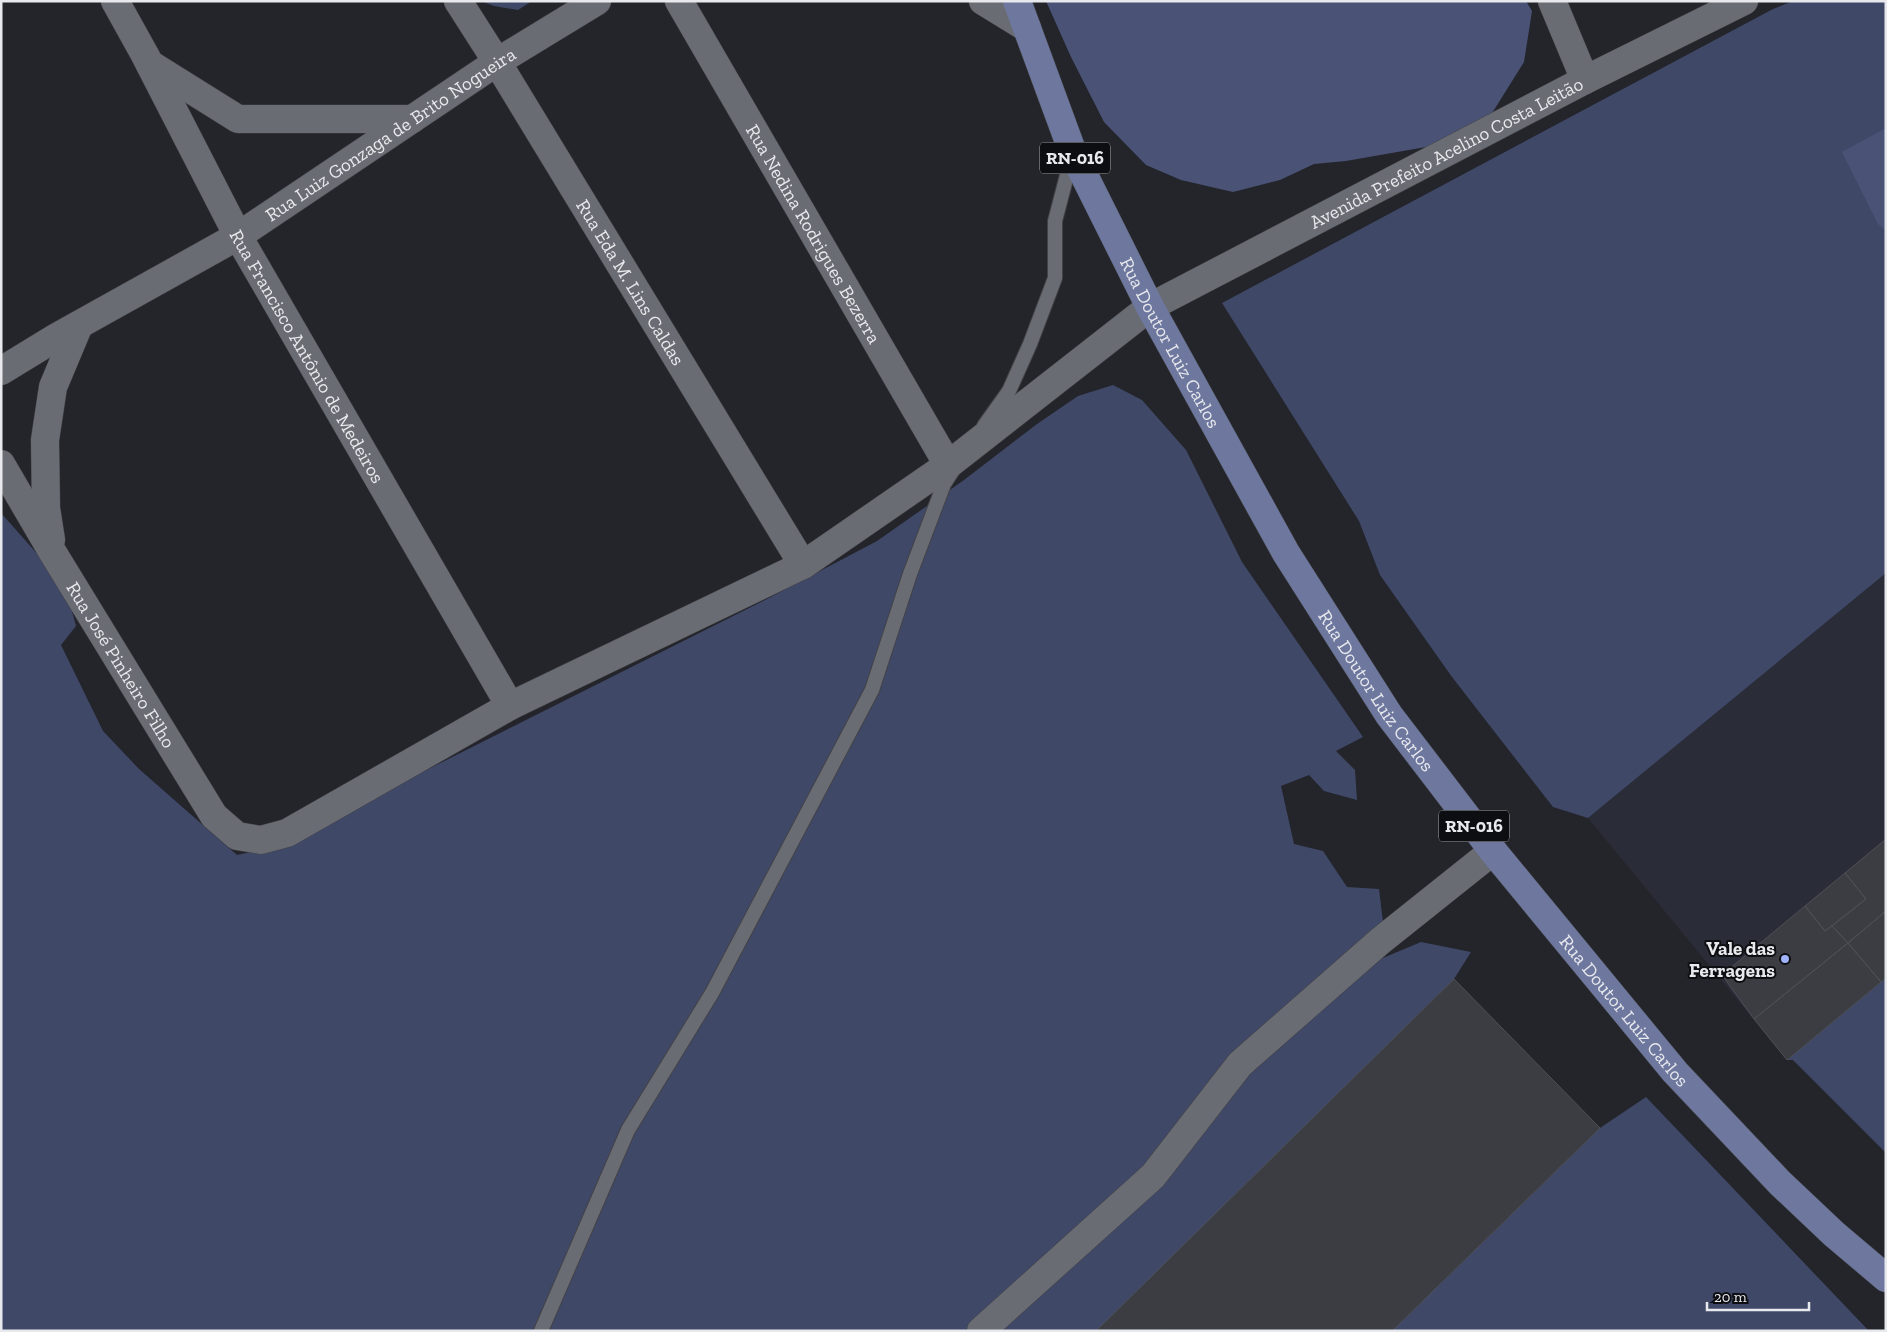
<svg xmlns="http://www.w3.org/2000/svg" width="1887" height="1332" viewBox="0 0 1887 1332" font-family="'Zilla Slab',serif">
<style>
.built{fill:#2a2d38}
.green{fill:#404868}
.forest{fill:#4a5376}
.building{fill:#3b3d43;stroke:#4e5056}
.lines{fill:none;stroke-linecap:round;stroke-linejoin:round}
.lane-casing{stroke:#424347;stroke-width:16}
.street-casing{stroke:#424347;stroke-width:29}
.secondary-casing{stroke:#424347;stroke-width:29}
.primary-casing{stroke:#424347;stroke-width:29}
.lane{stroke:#6a6c73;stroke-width:14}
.street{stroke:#6a6c73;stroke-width:28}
.secondary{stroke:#6a6c73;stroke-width:28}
.primary{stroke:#6e789f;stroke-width:28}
.poi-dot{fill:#a0b3fd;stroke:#0d0e11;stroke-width:2}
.labels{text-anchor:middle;stroke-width:4;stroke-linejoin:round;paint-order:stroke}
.shield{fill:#0d0e11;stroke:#a6a7ab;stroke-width:1}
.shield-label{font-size:18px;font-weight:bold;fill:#e8e9ed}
.street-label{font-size:19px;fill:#e8e9ed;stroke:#0d0e11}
.poi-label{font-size:19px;font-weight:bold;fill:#e8e9ed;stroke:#0d0e11;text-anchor:end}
</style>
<rect width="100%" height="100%" fill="#23252a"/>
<path class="built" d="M 1886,573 L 1886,978 L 1787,1060 L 1588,818 Z"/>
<path class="green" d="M 481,1 L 532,1 L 518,10 L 494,6 Z
M 1793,1 L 1886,1 L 1886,573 L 1588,818 L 1553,807 L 1452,677 L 1380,575 L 1359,521 L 1222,303 L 1773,9 Z
M 1113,385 L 1142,400 L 1186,450 L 1242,562 L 1363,737 L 1336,751 L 1355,770 L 1357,800 L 1324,791 L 1309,775 L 1281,786 L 1294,844 L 1323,851 L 1347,887 L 1379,889 L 1383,922 L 1142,1169 L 1066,1241 L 966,1331 L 1,1331 L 1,513 L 48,566 L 70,604 L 76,626 L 61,645 L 103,731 L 139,769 L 237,855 L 273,847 L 765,600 L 877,541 L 964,480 L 1037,424 L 1078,396 Z
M 1421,942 L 1471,952 L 1454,979 L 1098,1331 L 995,1331 L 1233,1089 L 1273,1044 L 1378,960 Z
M 1886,978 L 1886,1153 L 1793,1060 L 1787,1060 Z
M 1646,1097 L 1869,1331 L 1392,1331 L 1600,1128 Z"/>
<path class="forest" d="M 1046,1 L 1526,1 L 1532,11 L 1524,62 L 1489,118 L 1443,144 L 1346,161 L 1314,164 L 1280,180 L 1233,192 L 1181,180 L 1146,165 L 1104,122 L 1071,57 Z
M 1886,128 L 1886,231 L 1878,224 L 1842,152 Z"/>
<path class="building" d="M 1886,839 L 1886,911 L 1848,943 L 1832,926 L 1866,899 L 1845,873 Z
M 1845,873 L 1866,899 L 1825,931 L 1805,906 Z
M 1805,906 L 1825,931 L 1832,926 L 1848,943 L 1754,1019 L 1722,975 Z
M 1886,911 L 1886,978 L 1881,982 L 1848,943 Z
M 1848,943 L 1881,982 L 1787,1060 L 1754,1019 Z
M 1454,979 L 1600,1128 L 1392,1331 L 1097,1330 Z"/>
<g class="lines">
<defs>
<path id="lane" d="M 984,426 L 1009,391 L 1030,344 L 1055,278 L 1055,221 L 1072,156
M 541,1331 L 628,1130 L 712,993 L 872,690 L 910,574 L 944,484 L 953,470"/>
<g id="street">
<path id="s1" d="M 115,1 L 145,55 L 238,236 L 510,706"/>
<path id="s2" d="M 458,1 L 497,62 L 803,565"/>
<path id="s3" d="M 679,1 L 948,465"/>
<path d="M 983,1 L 1027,28"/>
<path d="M 1552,1 L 1585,80"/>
<path d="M 150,64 L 238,119 L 412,119"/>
<path id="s4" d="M 1,371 L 55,338 L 238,236 L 497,62 L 597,1"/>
<path id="s5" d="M 1,464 L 53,553 L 214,816 L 237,836 L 261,840 L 287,833 L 510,706 L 803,565 L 948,465 L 1150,307"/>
<path d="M 51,540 L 46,508 L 45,440 L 53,387 L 79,325"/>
<path d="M 981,1331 L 1153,1176 L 1240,1064 L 1379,942 L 1493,851"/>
</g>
<g id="secondary">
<path id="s6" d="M 1150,307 L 1585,80 L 1744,1"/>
</g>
<g id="primary">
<path id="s7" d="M 1017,1 L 1073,153 L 1150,307 L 1286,553 L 1389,715 L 1493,851 L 1675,1072 L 1780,1183 L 1834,1234 L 1886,1278"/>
</g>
</defs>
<use href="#lane" class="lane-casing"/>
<use href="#street" class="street-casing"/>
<use href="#secondary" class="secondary-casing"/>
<use href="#primary" class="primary-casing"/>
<use href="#lane" class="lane"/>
<use href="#street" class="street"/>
<use href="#secondary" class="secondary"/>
<use href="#primary" class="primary"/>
</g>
<circle class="poi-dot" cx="1785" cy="959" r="5"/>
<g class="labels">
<g class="shield">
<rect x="1040" y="142.5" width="70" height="31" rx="4"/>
<rect x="1439" y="810.5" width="70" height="31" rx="4"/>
</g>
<g class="shield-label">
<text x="1075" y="164">RN-016</text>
<text x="1474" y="832">RN-016</text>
</g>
<g class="street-label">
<text dy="7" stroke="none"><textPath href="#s4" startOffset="456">Rua Luiz Gonzaga de Brito Nogueira</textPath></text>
<text dy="7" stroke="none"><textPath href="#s6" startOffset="334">Avenida Prefeito Acelino Costa Leitão</textPath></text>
<text dy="7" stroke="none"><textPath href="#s3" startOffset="269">Rua Nedina Rodrigues Bezerra</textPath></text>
<text dy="7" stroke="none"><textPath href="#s2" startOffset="330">Rua Eda M. Lins Caldas</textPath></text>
<text dy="7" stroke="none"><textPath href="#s7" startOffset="375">Rua Doutor Luiz Carlos</textPath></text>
<text dy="7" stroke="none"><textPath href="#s1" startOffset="404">Rua Francisco Antônio de Medeiros</textPath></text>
<text dy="7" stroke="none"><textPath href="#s5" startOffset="234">Rua José Pinheiro Filho</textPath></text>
<text dy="7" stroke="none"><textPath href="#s7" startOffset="780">Rua Doutor Luiz Carlos</textPath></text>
<text dy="7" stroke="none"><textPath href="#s7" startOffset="1185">Rua Doutor Luiz Carlos</textPath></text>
</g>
<g class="poi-label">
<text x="1775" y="955">Vale das<tspan x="1775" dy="22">Ferragens</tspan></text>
</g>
</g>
<rect width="1887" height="1332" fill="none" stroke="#e8e9ed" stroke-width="5"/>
<path d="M1707 1302v8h102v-8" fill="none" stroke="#e8e9ed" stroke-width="2.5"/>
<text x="1714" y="1302" font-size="15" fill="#e8e9ed" stroke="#0d0e11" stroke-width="4" paint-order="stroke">20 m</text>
</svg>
